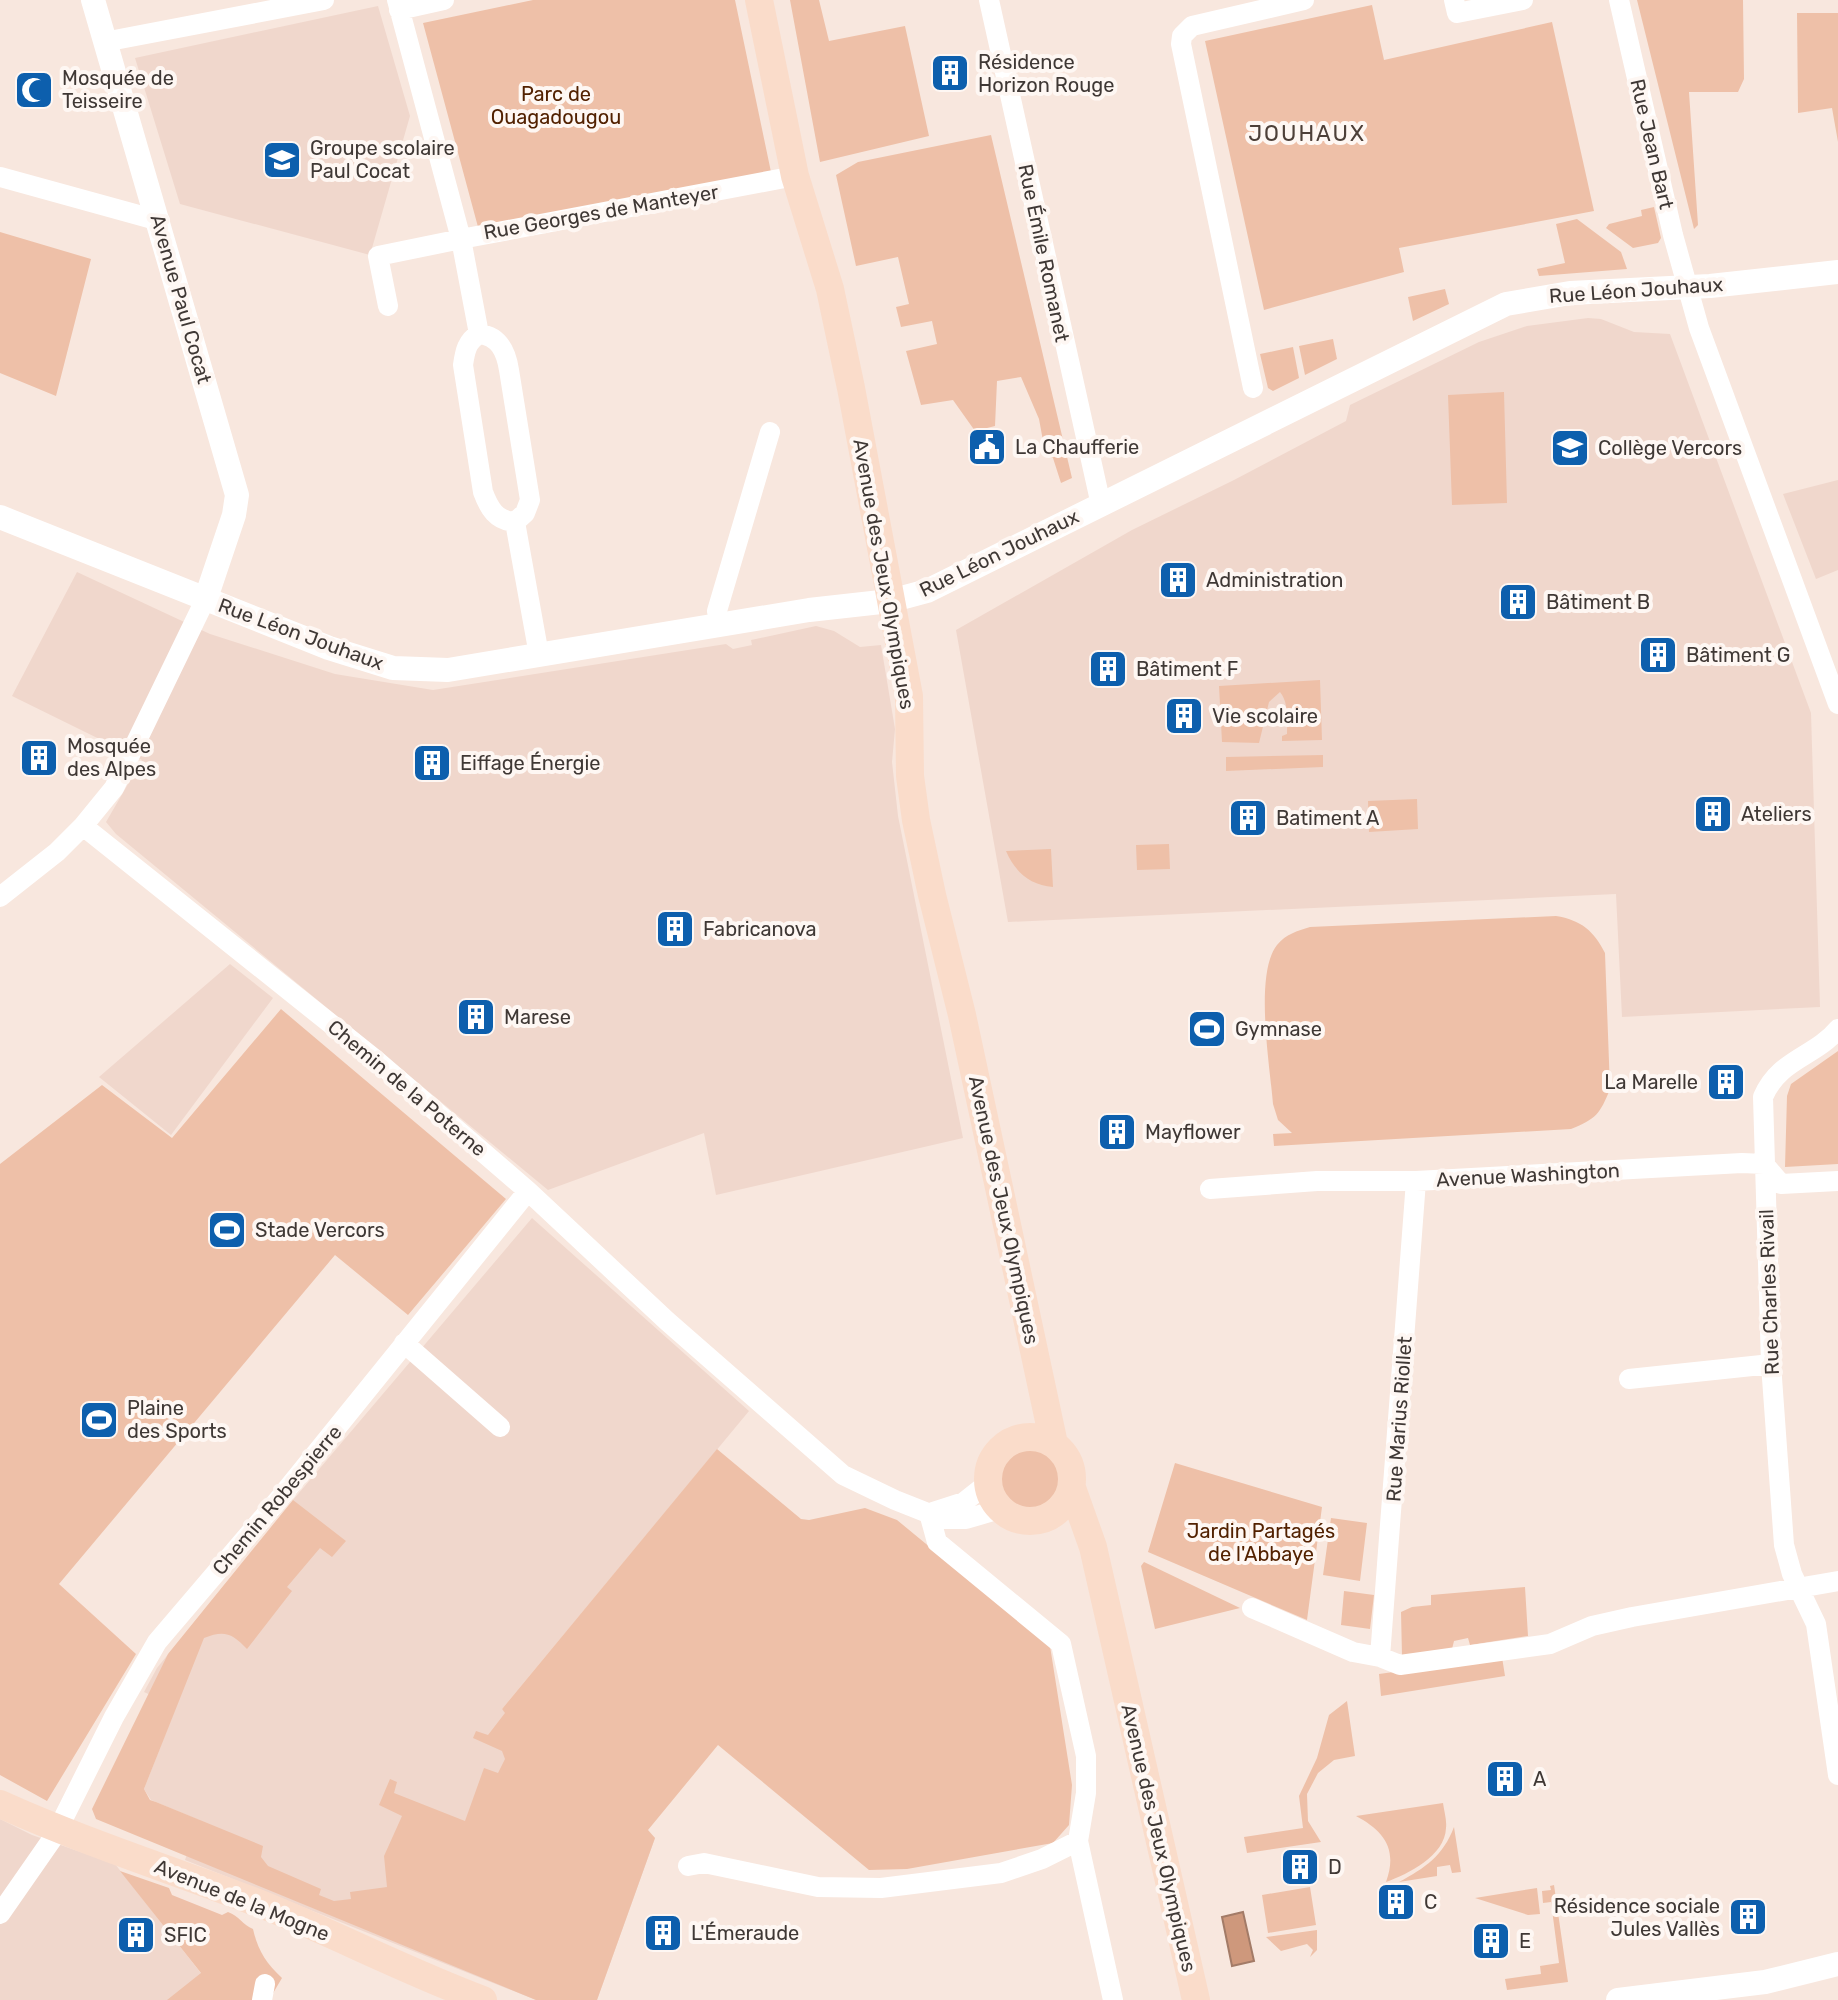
<svg xmlns="http://www.w3.org/2000/svg" width="1838" height="2000" viewBox="0 0 1838 2000" font-family="Rubik,sans-serif">
<style>
.built{fill:#f0d7cc}
.green{fill:#eec0a8}
.water{fill:#ce987c;stroke:#a37b67;stroke-width:2}
.lines{fill:none;stroke-linecap:round;stroke-linejoin:round}
.minor{stroke:#fff;stroke-width:20}
.tertiary{stroke:#fff;stroke-width:24}
.secondary{stroke:#fadcca;stroke-width:28}
.labels{text-anchor:middle;stroke-width:8;stroke-linejoin:round;paint-order:stroke}
.poi-label{font-size:20px;fill:#3f3835;stroke:#fef7f3;text-anchor:start}
.park-label{font-size:20px;fill:#522100;stroke:#fef7f3}
.street-label{font-size:20px;fill:#3f3835;stroke:#fef7f3}
.neighbourhood-label{font-size:22px;letter-spacing:2px;fill:#4d4039;stroke:#fef7f3}
</style>
<rect width="100%" height="100%" fill="#f8e7de"/>
<path class="built" d="M 378,6 L 410,116 L 370,255 L 180,204 L 135,58 Z
M 1588,318 L 1601,319 L 1634,332 L 1670,334 L 1811,713 L 1820,1007 L 1622,1017 L 1616,894 L 1008,922 L 956,630 L 1132,530 L 1234,480 L 1346,421 L 1350,405 L 1479,342 L 1527,326 Z
M 1838,480 L 1838,570 L 1816,579 L 1783,494 Z
M 77,572 L 210,634 L 335,674 L 433,690 L 726,644 L 733,649 L 752,645 L 751,640 L 816,626 L 834,631 L 860,647 L 881,645 L 895,729 L 892,762 L 898,816 L 963,1138 L 716,1195 L 704,1133 L 548,1190 L 116,834 L 106,822 L 142,760 L 12,696 Z
M 230,964 L 273,998 L 171,1135 L 99,1077 Z
M 532,1218 L 749,1411 L 502,1709 L 655,1838 L 597,2000 L 536,2000 L 185,1860 L 199,1820 L 151,1800 L 144,1789 L 176,1707 L 144,1692 L 157,1668 L 293,1500 Z
M 0,1819 L 32,1835 L 115,1864 L 222,2000 L 0,2000 Z"/>
<path class="green" d="M 533,0 L 735,0 L 771,172 L 478,227 L 423,23 Z
M 790,0 L 819,0 L 829,41 L 905,26 L 929,136 L 820,162 Z
M 1637,0 L 1743,0 L 1744,79 L 1738,92 L 1689,92 L 1698,225 L 1694,229 Z
M 1372,5 L 1384,60 L 1552,22 L 1594,211 L 1399,248 L 1404,272 L 1264,310 L 1205,41 Z
M 1797,13 L 1838,13 L 1838,142 L 1832,108 L 1798,113 Z
M 991,135 L 1072,478 L 1061,483 L 1053,458 L 1046,457 L 1039,419 L 1021,377 L 997,381 L 995,426 L 975,431 L 953,400 L 921,405 L 906,351 L 937,344 L 932,321 L 901,327 L 896,307 L 909,304 L 898,257 L 856,266 L 836,175 L 858,162 Z
M 1654,207 L 1661,238 L 1658,243 L 1633,248 L 1606,228 L 1609,224 L 1642,216 L 1641,210 Z
M 1577,219 L 1621,252 L 1627,269 L 1539,276 L 1537,269 L 1565,263 L 1556,224 Z
M 0,232 L 91,259 L 56,396 L 0,373 Z
M 1445,289 L 1449,304 L 1413,321 L 1408,297 Z
M 1333,339 L 1337,359 L 1305,375 L 1299,346 Z
M 1293,347 L 1299,378 L 1273,391 L 1268,388 L 1260,354 Z
M 1504,392 L 1507,503 L 1452,505 L 1448,395 Z
M 1320,680 L 1322,740 L 1282,741 L 1282,736 L 1287,734 C 1287,720 1289,703 1280,692 L 1269,702 L 1259,743 L 1222,742 L 1219,686 Z
M 1323,755 L 1323,767 L 1226,771 L 1226,757 Z
M 1417,799 L 1418,829 L 1369,832 L 1368,801 Z
M 1169,844 L 1170,869 L 1137,870 L 1136,845 Z
M 1051,849 L 1053,887 C 1030,885 1015,872 1006,851 Z
M 1556,916 C 1581,920 1594,931 1605,953 L 1610,1089 C 1600,1114 1596,1119 1571,1129 L 1274,1146 L 1273,1134 L 1292,1133 L 1278,1120 L 1273,1104 C 1270,1066 1254,974 1277,945 C 1286,934 1297,931 1310,927 Z
M 281,1009 L 506,1199 L 408,1315 L 335,1255 L 59,1584 L 136,1654 L 47,1801 L 0,1775 L 0,1164 L 102,1085 L 172,1138 Z
M 1838,1051 L 1838,1164 L 1785,1167 L 1787,1096 L 1791,1084 Z
M1000 1478a30 30 0 1 1 60 0a30 30 0 1 1-60 0Z
M 717,1449 L 801,1519 L 809,1520 L 865,1508 L 897,1520 L 1050,1646 L 1072,1785 L 1069,1825 L 1053,1843 L 907,1869 L 869,1870 L 718,1745 L 648,1830 L 655,1838 L 597,2000 L 536,2000 L 96,1819 L 92,1809 L 168,1654 L 293,1500 L 346,1541 L 332,1557 L 320,1548 L 287,1587 L 292,1591 L 247,1649 C 232,1633 224,1630 204,1638 L 144,1789 L 150,1800 L 156,1802 L 263,1846 L 261,1857 L 268,1866 L 321,1889 L 319,1895 L 334,1901 L 351,1899 L 350,1892 L 387,1887 L 384,1856 L 402,1816 L 379,1805 L 390,1779 L 397,1782 L 394,1793 L 465,1821 L 484,1768 L 498,1773 L 505,1759 L 502,1751 L 473,1738 L 476,1731 L 488,1735 L 505,1713 L 502,1709 Z
M 1175,1463 L 1322,1507 L 1307,1620 L 1148,1552 Z
M 1331,1518 L 1367,1523 L 1360,1581 L 1323,1575 Z
M 1144,1562 L 1240,1608 L 1155,1629 L 1141,1566 Z
M 1525,1587 L 1528,1636 L 1470,1645 L 1468,1638 L 1454,1641 L 1452,1649 L 1402,1656 L 1401,1612 L 1412,1607 L 1431,1605 L 1431,1595 Z
M 1344,1591 L 1374,1595 L 1370,1629 L 1341,1625 Z
M 1502,1657 L 1505,1676 L 1381,1696 L 1379,1674 Z
M 1347,1701 L 1355,1756 L 1334,1760 L 1318,1773 L 1307,1794 L 1308,1821 L 1321,1842 L 1247,1853 L 1244,1837 L 1303,1828 L 1299,1796 L 1317,1758 L 1329,1715 Z
M 1443,1803 C 1444,1811 1447,1820 1446,1828 C 1445,1856 1408,1874 1386,1882 C 1398,1849 1384,1831 1356,1816 Z
M 1454,1827 L 1461,1872 L 1452,1873 L 1450,1865 L 1437,1867 L 1437,1876 L 1399,1882 C 1425,1868 1443,1856 1454,1827 Z
M 120,1871 L 169,1888 L 172,1895 L 222,1915 L 228,1912 C 239,1916 243,1925 253,1929 C 258,1951 266,1963 282,1978 L 269,2000 L 167,2000 L 201,1973 Z
M 1554,1885 L 1568,1982 L 1507,1990 L 1505,1979 L 1541,1974 L 1540,1966 L 1559,1963 L 1551,1902 L 1543,1903 L 1542,1891 L 1551,1890 L 1550,1886 Z
M 1310,1887 L 1316,1925 L 1268,1933 L 1262,1895 Z
M 1537,1888 L 1540,1914 L 1528,1915 L 1475,1898 Z
M 1317,1930 L 1317,1950 L 1310,1957 L 1313,1950 L 1307,1944 L 1281,1951 L 1266,1937 Z"/>
<path class="water" d="M 1243,1912 L 1254,1961 L 1232,1966 L 1222,1917 Z"/>
<g class="lines">
<path class="minor" d="M 397,0 L 461,239 L 795,176
M 989,0 L 1101,505
M 1454,0 L 1457,13 L 1523,0
M 1619,0 L 1673,235 L 1699,328 L 1838,704
M 399,10 L 444,0
M 104,42 L 324,0
M 0,177 L 160,221
M 388,306 L 378,256 L 461,239 L 479,334
M 479,334 C 499,336 506,351 509,370 L 530,500 L 525,513 L 515,522 C 496,521 489,508 483,492 L 463,365 C 465,351 467,341 479,334 Z
M 1253,388 L 1181,44 L 1182,36 L 1192,26 L 1304,0
M 515,522 L 539,655
M 720,624 L 717,611 L 770,432
M 83,826 L 376,1060 L 528,1191 L 667,1321 L 843,1475 L 895,1500 L 943,1519 L 966,1519 L 1000,1509
M 0,897 L 57,852 L 83,826 L 114,788 L 206,598
M 1838,1029 C 1815,1057 1779,1059 1763,1097 L 1771,1364 L 1784,1545 L 1792,1574 L 1816,1624 L 1838,1775
M 1210,1189 L 1317,1181 L 1416,1181 L 1742,1163 L 1764,1164 L 1781,1184 L 1838,1181
M 404,1343 L 500,1427
M 1629,1379 L 1771,1364
M 933,1512 L 964,1502 L 988,1483
M 929,1513 L 937,1542 L 1061,1644 L 1086,1756 L 1086,1793 L 1078,1841 L 1113,2000
M 1252,1608 L 1353,1652 L 1380,1657 L 1400,1665 L 1550,1644 L 1592,1626 L 1632,1617 L 1838,1581
M 1380,1657 L 1416,1181
M 688,1866 L 704,1863 L 818,1887 L 881,1888 L 1001,1873 L 1042,1859 L 1078,1841
M 0,1914 L 55,1835 L 114,1717 L 157,1642 L 279,1499 L 528,1191
M 262,2000 L 265,1984"/>
<path class="tertiary" d="M 93,0 L 237,495 L 234,515 L 206,598
M 0,517 L 329,648 L 393,668 L 448,670 L 809,610 L 890,601 L 927,591 L 1506,304 L 1570,293 L 1710,286 L 1838,272
M 1618,2000 L 1765,1982 L 1838,1964"/>
<path class="secondary" d="M 759,0 L 795,176 L 830,289 L 851,388 L 909,696 L 910,776 L 916,820 L 932,895 L 962,1015 L 1054,1444
M988 1479a42 42 0 1 1 84 0a42 42 0 1 1-84 0Z
M 1072,1488 L 1093,1547 L 1196,2000
M 0,1804 C 86,1843 176,1871 263,1905 C 337,1935 408,1972 483,2000"/>
</g>
<defs>
<symbol id="building-square" viewBox="-11 -11 22 22"><rect x="-9" y="-9" width="18" height="18" rx="4" fill="#0d5fad" stroke="#fef7f3"/><path d="M-4-6H4V6H1V3H-1V6H-4ZM-2.5-4.3h1.7v1.8h-1.7ZM.8-4.3h1.7v1.8H.8ZM-2.5-1h1.7V.8h-1.7ZM.8-1h1.7V.8H.8Z" fill="#fff"/></symbol>
<symbol id="mosque-square" viewBox="-11 -11 22 22"><rect x="-9" y="-9" width="18" height="18" rx="4" fill="#0d5fad" stroke="#fef7f3"/><path d="M3.5-4.9A6 6 0 1 0 3.5 4.9A5 5 0 1 1 3.5-4.9Z" fill="#fff"/></symbol>
<symbol id="school-square" viewBox="-11 -11 22 22"><rect x="-9" y="-9" width="18" height="18" rx="4" fill="#0d5fad" stroke="#fef7f3"/><path d="M0-5L7-2L0 1L-7-2ZM-4 1L0 2.5L4 1V4Q0 6-4 4Z" fill="#fff"/></symbol>
<symbol id="civic-square" viewBox="-11 -11 22 22"><rect x="-9" y="-9" width="18" height="18" rx="4" fill="#0d5fad" stroke="#fef7f3"/><path d="M-.6-6.5H3V-4.5H.6V-3L4-1V1h2V6H-6V1h2V-1L-.6-3ZM-1.2 2.5V6h2.4V2.5Z" fill="#fff"/></symbol>
<symbol id="stadium-square" viewBox="-11 -11 22 22"><rect x="-9" y="-9" width="18" height="18" rx="4" fill="#0d5fad" stroke="#fef7f3"/><path d="M0-5a6.5 5 0 1 0 0 10a6.5 5 0 1 0 0-10ZM-3.5-1.8h7v3.6h-7Z" fill="#fff"/></symbol>
</defs>
<g fill-rule="evenodd">
<use href="#building-square" x="928" y="51" width="44" height="44"/>
<use href="#mosque-square" x="12" y="68" width="44" height="44"/>
<use href="#school-square" x="260" y="138" width="44" height="44"/>
<use href="#civic-square" x="965" y="425" width="44" height="44"/>
<use href="#school-square" x="1548" y="426" width="44" height="44"/>
<use href="#building-square" x="1156" y="558" width="44" height="44"/>
<use href="#building-square" x="1496" y="580" width="44" height="44"/>
<use href="#building-square" x="1636" y="633" width="44" height="44"/>
<use href="#building-square" x="1086" y="647" width="44" height="44"/>
<use href="#building-square" x="1162" y="694" width="44" height="44"/>
<use href="#building-square" x="17" y="736" width="44" height="44"/>
<use href="#building-square" x="410" y="741" width="44" height="44"/>
<use href="#building-square" x="1691" y="792" width="44" height="44"/>
<use href="#building-square" x="1226" y="796" width="44" height="44"/>
<use href="#building-square" x="653" y="907" width="44" height="44"/>
<use href="#building-square" x="454" y="995" width="44" height="44"/>
<use href="#stadium-square" x="1185" y="1007" width="44" height="44"/>
<use href="#building-square" x="1704" y="1060" width="44" height="44"/>
<use href="#building-square" x="1095" y="1110" width="44" height="44"/>
<use href="#stadium-square" x="205" y="1208" width="44" height="44"/>
<use href="#stadium-square" x="77" y="1398" width="44" height="44"/>
<use href="#building-square" x="1483" y="1757" width="44" height="44"/>
<use href="#building-square" x="1278" y="1845" width="44" height="44"/>
<use href="#building-square" x="1374" y="1880" width="44" height="44"/>
<use href="#building-square" x="1726" y="1895" width="44" height="44"/>
<use href="#building-square" x="641" y="1911" width="44" height="44"/>
<use href="#building-square" x="114" y="1913" width="44" height="44"/>
<use href="#building-square" x="1469" y="1919" width="44" height="44"/>
</g>
<g class="labels">
<g class="poi-label">
<text x="978" y="69">Résidence<tspan x="978" dy="23">Horizon Rouge</tspan></text>
<text x="62" y="85">Mosquée de<tspan x="62" dy="23">Teisseire</tspan></text>
<text x="310" y="155">Groupe scolaire<tspan x="310" dy="23">Paul Cocat</tspan></text>
<text x="1015" y="454">La Chaufferie</text>
<text x="1598" y="455">Collège Vercors</text>
<text x="1206" y="587">Administration</text>
<text x="1546" y="609">Bâtiment B</text>
<text x="1686" y="662">Bâtiment G</text>
<text x="1136" y="676">Bâtiment F</text>
<text x="1212" y="723">Vie scolaire</text>
<text x="67" y="753">Mosquée<tspan x="67" dy="23">des Alpes</tspan></text>
<text x="460" y="770">Eiffage Énergie</text>
<text x="1741" y="821">Ateliers</text>
<text x="1276" y="825">Batiment A</text>
<text x="703" y="936">Fabricanova</text>
<text x="504" y="1024">Marese</text>
<text x="1235" y="1036">Gymnase</text>
<text x="1698" y="1089" text-anchor="end">La Marelle</text>
<text x="1145" y="1139">Mayflower</text>
<text x="255" y="1237">Stade Vercors</text>
<text x="127" y="1415">Plaine<tspan x="127" dy="23">des Sports</tspan></text>
<text x="1533" y="1786">A</text>
<text x="1328" y="1874">D</text>
<text x="1424" y="1909">C</text>
<text x="1720" y="1913" text-anchor="end">Résidence sociale<tspan x="1720" dy="23">Jules Vallès</tspan></text>
<text x="691" y="1940">L'Émeraude</text>
<text x="164" y="1942">SFIC</text>
<text x="1519" y="1948">E</text>
</g>
<g class="park-label">
<text x="556" y="101">Parc de<tspan x="556" dy="23">Ouagadougou</tspan></text>
<text x="1261" y="1538">Jardin Partagés<tspan x="1261" dy="23">de l'Abbaye</tspan></text>
</g>
<g class="street-label">
<text transform="translate(1652 144) rotate(77)" y="7">Rue Jean Bart</text>
<text transform="translate(601 212) rotate(-10)" y="7">Rue Georges de Manteyer</text>
<text transform="translate(1044 253) rotate(78)" y="7">Rue Émile Romanet</text>
<text transform="translate(1636 290) rotate(-4)" y="7">Rue Léon Jouhaux</text>
<text transform="translate(181 299) rotate(74)" y="7">Avenue Paul Cocat</text>
<text transform="translate(999 553) rotate(-26)" y="7">Rue Léon Jouhaux</text>
<text transform="translate(884 574) rotate(80)" y="7">Avenue des Jeux Olympiques</text>
<text transform="translate(301 634) rotate(20)" y="7">Rue Léon Jouhaux</text>
<text transform="translate(407 1088) rotate(40)" y="7">Chemin de la Poterne</text>
<text transform="translate(1528 1175) rotate(-3)" y="7">Avenue Washington</text>
<text transform="translate(1004 1210) rotate(78)" y="7">Avenue des Jeux Olympiques</text>
<text transform="translate(1769 1292) rotate(-92)" y="7">Rue Charles Rivail</text>
<text transform="translate(1399 1419) rotate(-86)" y="7">Rue Marius Riollet</text>
<text transform="translate(277 1500) rotate(-50)" y="7">Chemin Robespierre</text>
<text transform="translate(1159 1838) rotate(77)" y="7">Avenue des Jeux Olympiques</text>
<text transform="translate(242 1900) rotate(22)" y="7">Avenue de la Mogne</text>
</g>
<g class="neighbourhood-label">
<text x="1307" y="141">JOUHAUX</text>
</g>
</g>
</svg>
